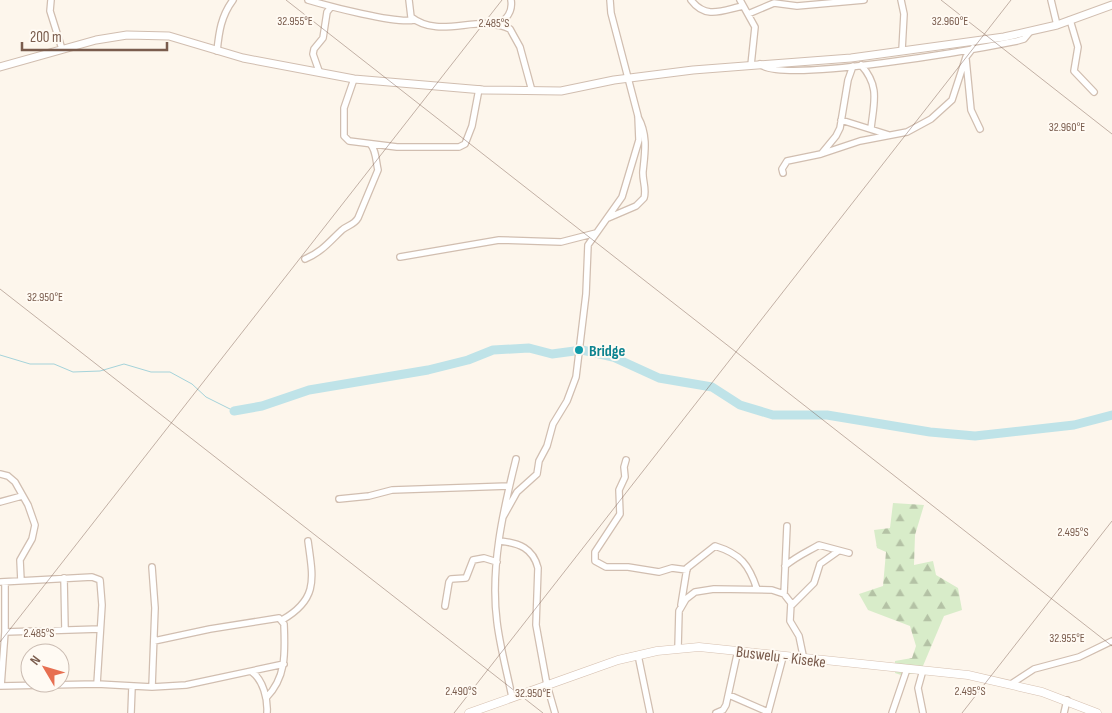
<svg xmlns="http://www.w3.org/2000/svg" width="1112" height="713" viewBox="0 0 1112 713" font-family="'Sofia Sans Condensed',sans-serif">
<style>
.forest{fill:url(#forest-firs)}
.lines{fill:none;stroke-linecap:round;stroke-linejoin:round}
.stream{stroke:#a5d3da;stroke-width:1}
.river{stroke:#bfe3e8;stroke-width:9}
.minor-casing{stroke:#d1beb0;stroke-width:8}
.tertiary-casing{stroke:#d1beb0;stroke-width:9}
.secondary-casing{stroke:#d6c0b0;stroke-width:9}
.minor{stroke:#fff;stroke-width:5.5}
.tertiary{stroke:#fff;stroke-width:7}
.secondary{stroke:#fff;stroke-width:8}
.ticks{fill:none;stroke:#7a5c4d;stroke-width:1;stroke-opacity:0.45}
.culture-dot{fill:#0f9aa8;stroke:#fffaf3;stroke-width:2}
.labels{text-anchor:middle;stroke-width:4;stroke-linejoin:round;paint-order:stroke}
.culture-label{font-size:16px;font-weight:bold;fill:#0d838f;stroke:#fffaf3;text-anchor:start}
.street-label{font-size:16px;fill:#7a5c4d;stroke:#fffaf3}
.ticks-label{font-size:12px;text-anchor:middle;fill:#7a5c4d;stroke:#fffaf3;stroke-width:4;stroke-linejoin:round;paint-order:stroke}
</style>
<defs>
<pattern id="forest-firs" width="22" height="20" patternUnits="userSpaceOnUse" patternTransform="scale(1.25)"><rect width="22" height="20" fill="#d8ecc9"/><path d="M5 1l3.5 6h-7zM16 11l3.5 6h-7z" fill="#b4c2a5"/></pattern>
</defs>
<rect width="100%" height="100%" fill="#fdf6ec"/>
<path class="forest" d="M 893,503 L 924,505 L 915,535 L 914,565 L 933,561 L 936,575 L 958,588 L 962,610 L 944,616 L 920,673 L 901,675 L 895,673 L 895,661 L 912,658 L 916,646 L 910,626 L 868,610 L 859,594 L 883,586 L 886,552 L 877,548 L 874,530 L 890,528 Z"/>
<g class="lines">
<path class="stream" d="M 0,355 L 30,364 L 54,364 L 73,372 L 100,371 L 124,364 L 151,372 L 170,372 L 192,384 L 206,397 L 234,411"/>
<path class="river" d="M 234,411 L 262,406 L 309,390 L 428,370 L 468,360 L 493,350 L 529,348 L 552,354 L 582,350 L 613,357 L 659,378 L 712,387 L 740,405 L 773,415 L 827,415 L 930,432 L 975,436 L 1074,425 L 1112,415"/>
<defs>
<path id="minor" d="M 51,0 L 50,11 L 62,49
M 308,0 C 328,6 396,24 414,20
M 409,0 L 411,17 C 440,40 479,13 510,29 L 520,47 L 532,91
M 691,0 C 706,20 723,10 743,6
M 740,0 L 755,27 L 751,65
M 901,0 L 904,14 L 902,50
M 1051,0 L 1057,25
M 748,14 L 774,3 L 797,6 L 864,0
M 1070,20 L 1078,47 L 1074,71 L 1094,92
M 497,25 C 507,19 513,12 511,0
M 217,51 C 219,32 221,16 233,0
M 966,59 L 971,110 L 980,129
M 760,64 C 779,85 982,48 1017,41 L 1024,39 L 1029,33
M 861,65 C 880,86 874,102 871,128
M 319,71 L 313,54 L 314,49 L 323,38 L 327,12 L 331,7
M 354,79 L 344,108 L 344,136 L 349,141 L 397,147 L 459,147 L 465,144 L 472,126 L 479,89
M 841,120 L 889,135
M 822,153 L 836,136 L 840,128 L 848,80 L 853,66
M 783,173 L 782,169 L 787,161 L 821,154 L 860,141 L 907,132 L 931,119 L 952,100 L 966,57 L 973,48
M 608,218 L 636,206 L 644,198 C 647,189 642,180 643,171 C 645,152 648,135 638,117
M 400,257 L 499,240 L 561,242 L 596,233
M 305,259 C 322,252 330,241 342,230 C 348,225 354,225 358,218 L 378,170 C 376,162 376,149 370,144
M 626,460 L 624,467 L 625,477 L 619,490 L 620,514 L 595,552 L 595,561 L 606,567 L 628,567 L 659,572 L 672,568 L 687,570
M 0,474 L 8,476 L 15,482 L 28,505 L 35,525 L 32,539 L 20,560 L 21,581
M 339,499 L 369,496 L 392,490 L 509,486
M 0,502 L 22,496
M 503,517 L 517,492 L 537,474 L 539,461 L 547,446 L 553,424 L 567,401 L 576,377 L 586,294 L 588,245 L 622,197 L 639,140 L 638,116 L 611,13 L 610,0
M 500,541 C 519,543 533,548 538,568 L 536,625 L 547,685 L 555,713
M 785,566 C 797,556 807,552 819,545 L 849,553
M 152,567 L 155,608 L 152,687
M 64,578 L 65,630
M 0,582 L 92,577 L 100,580 L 102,605 L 97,684
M 784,594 L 787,526
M 681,605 L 687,568 L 715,546 C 741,554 749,565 757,589
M 445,606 L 449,582 L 451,579 L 466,578 L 473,560 L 484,558 L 497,562
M 791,606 L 814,583 L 820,564 L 837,552
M 282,620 C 319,599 313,578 308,541
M 5,632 L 100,629
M 154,641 L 210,629 L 279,618 L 284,624 C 285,651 287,677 266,698
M 678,648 L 679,611 L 686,599 L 695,592 L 714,589 L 772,590 L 784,594 L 791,603 L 790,621 L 799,636 L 804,660
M 638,655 L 650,713
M 252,672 C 263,680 268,699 267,713
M 1011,684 L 1034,669 L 1079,657 L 1112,641
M 0,686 L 97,684 L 152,687 L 186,685 L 284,664
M 1,686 L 5,632 L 5,582
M 729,695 L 768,712
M 512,697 C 507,672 500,647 497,622 C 490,568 503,511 516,459
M 131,713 L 132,687
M 716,713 L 723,710 L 726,705 L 738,650
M 768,713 L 783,657
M 892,713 L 907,669
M 923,713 L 918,688 L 923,670
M 1064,713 L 1067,700"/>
<path id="tertiary" d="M 0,67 L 96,40 L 127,35 L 169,36 L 243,58 L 354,79 L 483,90 L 561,91 L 614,80 L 693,70 L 851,58 L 1004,37 L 1057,25 L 1112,5"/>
<path id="secondary" d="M 469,713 L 618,660 L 657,651 L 699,647 L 968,675 L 1042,692 L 1097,713"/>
</defs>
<use href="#minor" class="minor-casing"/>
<use href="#tertiary" class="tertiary-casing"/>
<use href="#secondary" class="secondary-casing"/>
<use href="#minor" class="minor"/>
<use href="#tertiary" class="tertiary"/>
<use href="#secondary" class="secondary"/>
</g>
<path class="ticks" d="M 286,0 L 1112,646M 941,0 L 1112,134M 0,289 L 543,713M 0,642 L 502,0M 454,713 L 1011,0M 962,713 L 1112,521"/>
<circle class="culture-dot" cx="579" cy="350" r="5"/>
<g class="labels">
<g class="culture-label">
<text x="589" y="356">Bridge</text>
</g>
<g class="street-label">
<text transform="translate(781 656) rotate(7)" y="6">Buswelu - Kiseke</text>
</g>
</g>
<g class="ticks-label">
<text x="295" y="25">32.955°E</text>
<text x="950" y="25">32.960°E</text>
<text x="494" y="27">2.485°S</text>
<text x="1067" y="131">32.960°E</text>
<text x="45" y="301">32.950°E</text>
<text x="1073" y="536">2.495°S</text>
<text x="39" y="637">2.485°S</text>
<text x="1067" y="642">32.955°E</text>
<text x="461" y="695">2.490°S</text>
<text x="970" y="695">2.495°S</text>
<text x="533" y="697">32.950°E</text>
</g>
<g transform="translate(45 668) rotate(308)"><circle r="24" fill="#fffaf3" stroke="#cabbb1"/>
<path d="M0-4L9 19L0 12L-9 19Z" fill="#e76f51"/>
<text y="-8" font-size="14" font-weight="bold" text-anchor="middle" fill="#7a5c4d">N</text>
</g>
<path d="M22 42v8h145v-8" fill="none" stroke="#7a5c4d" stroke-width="2.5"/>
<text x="30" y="42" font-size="15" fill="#7a5c4d" stroke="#fffaf3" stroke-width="4" paint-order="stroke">200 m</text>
</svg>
